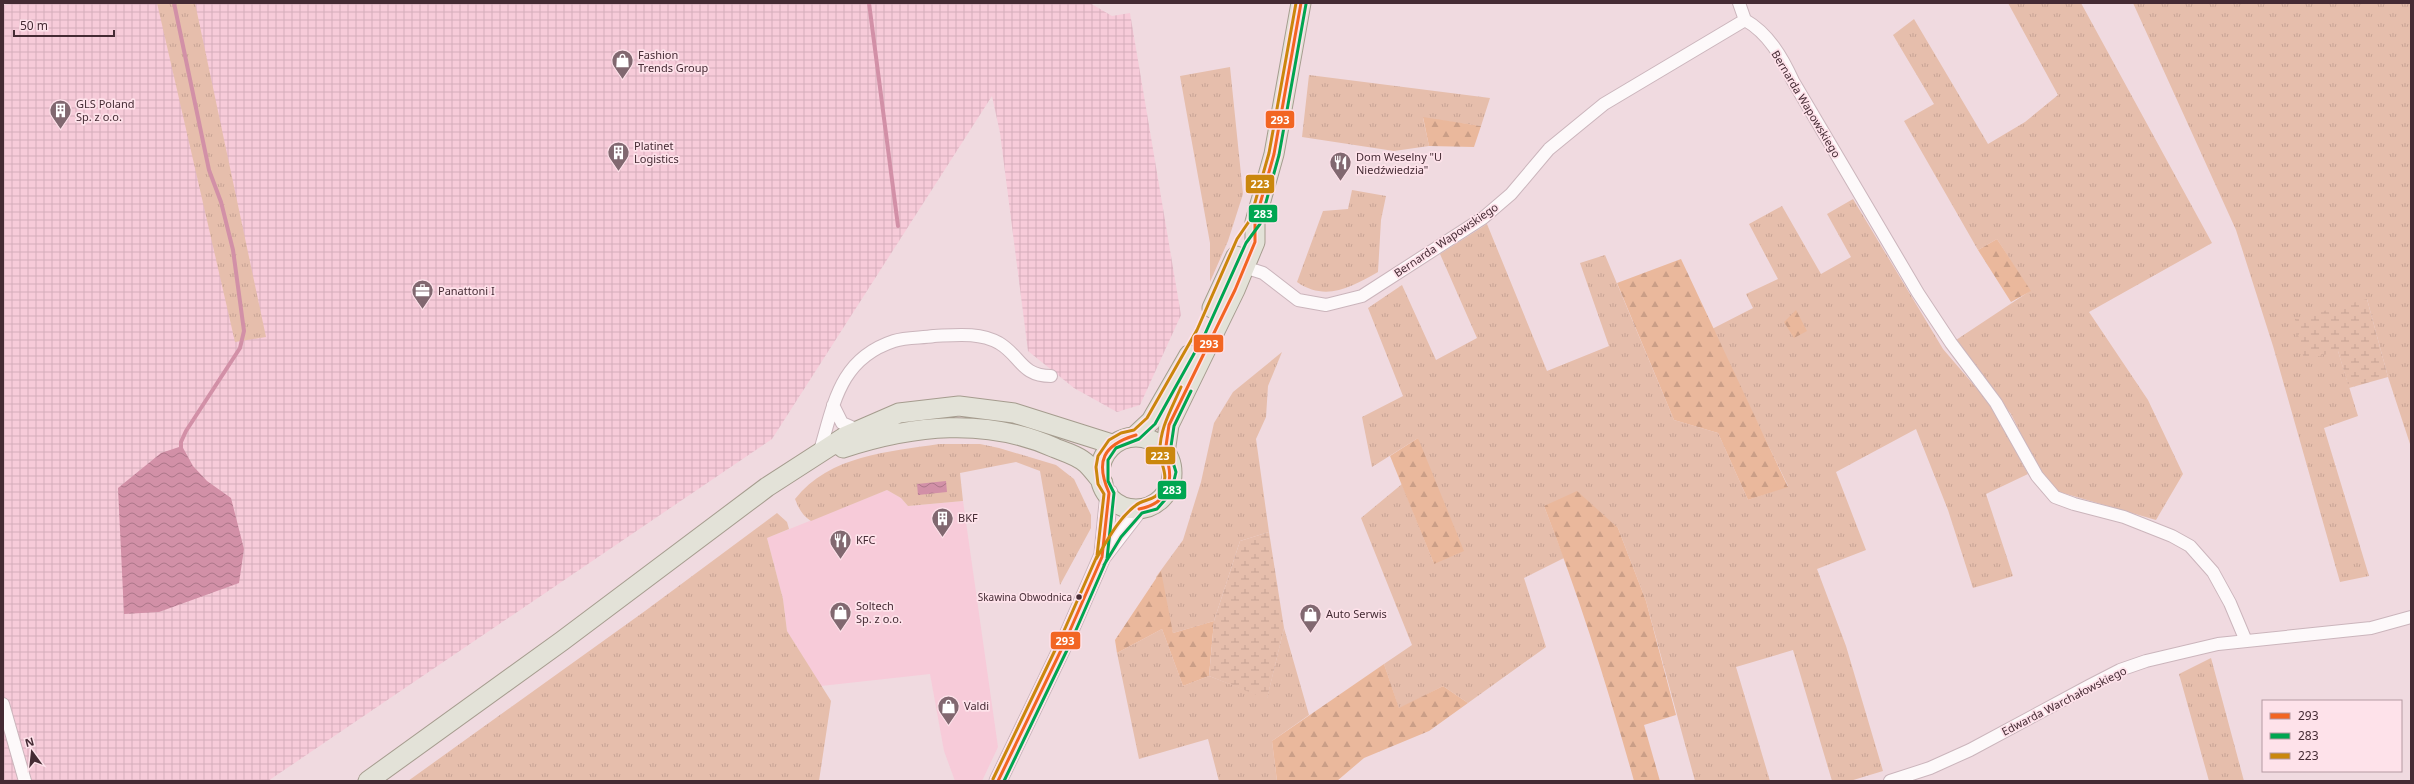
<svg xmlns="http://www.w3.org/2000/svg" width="2414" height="784" viewBox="0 0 2414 784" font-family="'Noto Sans',sans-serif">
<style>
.built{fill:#f7cbd9}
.industrial{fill:url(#industrial-grid)}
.grass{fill:url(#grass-tufts)}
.forest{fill:url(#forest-firs)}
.wetland{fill:url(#wetland-marsh)}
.water{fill:url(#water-waves)}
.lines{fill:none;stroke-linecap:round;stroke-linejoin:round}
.stream{stroke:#d290a7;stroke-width:4}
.street-casing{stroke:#cbb5bc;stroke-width:14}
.secondary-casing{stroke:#cbb5bc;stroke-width:19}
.primary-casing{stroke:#a59c8e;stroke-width:21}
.street{stroke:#fdf9fa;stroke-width:12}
.secondary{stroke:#fdf9fa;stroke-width:17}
.primary{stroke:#e3e2d8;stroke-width:19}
.bus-1-casing{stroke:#fee2ea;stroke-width:6}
.bus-2-casing{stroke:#fee2ea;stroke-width:6}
.bus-3-casing{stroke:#fee2ea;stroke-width:6}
.bus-1{stroke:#f26522;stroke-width:3}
.bus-2{stroke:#00a651;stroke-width:3}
.bus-3{stroke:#ca870d;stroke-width:3}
.bus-dot{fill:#452b34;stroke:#fee2ea;stroke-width:1.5}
.labels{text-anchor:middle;stroke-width:3.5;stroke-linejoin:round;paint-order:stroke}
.bus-label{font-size:10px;fill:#452b34;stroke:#fee2ea;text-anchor:end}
.poi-label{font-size:11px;fill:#452b34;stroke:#fee2ea;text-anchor:start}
.street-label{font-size:11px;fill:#452b34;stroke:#fee2ea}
.line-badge{stroke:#fee2ea;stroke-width:1.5}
.badge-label{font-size:11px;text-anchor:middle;font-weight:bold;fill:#fff}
</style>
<defs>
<pattern id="industrial-grid" width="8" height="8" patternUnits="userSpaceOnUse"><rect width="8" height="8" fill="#f7cbd9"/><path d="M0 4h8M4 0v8" fill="none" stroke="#d5aebb"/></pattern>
<pattern id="grass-tufts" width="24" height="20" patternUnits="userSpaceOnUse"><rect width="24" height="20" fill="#e6beac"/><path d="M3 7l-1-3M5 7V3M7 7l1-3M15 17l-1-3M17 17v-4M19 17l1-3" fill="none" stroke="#c7a395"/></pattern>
<pattern id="forest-firs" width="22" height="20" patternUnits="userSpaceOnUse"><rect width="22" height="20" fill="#eab89c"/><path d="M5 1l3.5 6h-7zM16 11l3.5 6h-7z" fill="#ca9e87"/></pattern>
<pattern id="wetland-marsh" width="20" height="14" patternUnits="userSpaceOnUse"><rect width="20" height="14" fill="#e6beac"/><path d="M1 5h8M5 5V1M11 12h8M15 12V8" fill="none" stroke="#c7a395"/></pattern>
<pattern id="water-waves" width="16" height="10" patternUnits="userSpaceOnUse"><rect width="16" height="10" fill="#d290a7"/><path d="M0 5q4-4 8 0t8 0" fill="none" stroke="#ac7689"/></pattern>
</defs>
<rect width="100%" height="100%" fill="#f0dae0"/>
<path class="built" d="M 887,490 L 901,498 L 908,506 L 963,501 L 998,747 L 982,781 L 955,781 L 944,751 L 930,674 L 821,686 L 787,631 L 783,599 L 767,538 Z"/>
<path class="industrial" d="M 20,3 L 1090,3 L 1112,16 L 1130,13 L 1181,315 L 1140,405 L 1117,412 L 1074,388 L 1028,351 L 1000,133 L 992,96 L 772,439 L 268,781 L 3,781 L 3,5 Z"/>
<path class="grass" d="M 157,3 L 195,3 L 266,337 L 235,342 Z
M 2008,3 L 2081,3 L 2212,243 L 2089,312 L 2148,400 L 2183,474 L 2156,520 L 2056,491 L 2038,469 L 2011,414 L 1953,342 L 2030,291 L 1997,239 L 1978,250 L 1904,121 L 1934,104 L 1893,35 L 1914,19 L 1988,144 L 2025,122 L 2058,95 Z
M 2133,3 L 2411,3 L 2411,447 L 2388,377 L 2367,299 L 2338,351 L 2358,416 L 2324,428 L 2369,576 L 2340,582 L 2273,346 L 2236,230 Z
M 1230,67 L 1243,194 L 1228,241 L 1210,282 L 1210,243 L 1180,76 Z
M 1309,75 L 1490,98 L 1481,126 L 1423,118 L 1429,146 L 1394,151 L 1302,137 Z
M 1352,190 L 1386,196 L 1381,220 L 1378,272 C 1351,287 1326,302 1297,282 L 1323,211 L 1348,209 Z
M 1853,199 L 1943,349 L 1991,405 L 2028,474 L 1986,494 L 2013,576 L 1973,588 L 1948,510 L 1916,429 L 1836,472 L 1866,550 L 1817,569 L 1846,646 L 1883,771 L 1850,781 L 1832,781 L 1793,650 L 1736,667 L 1770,781 L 1695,781 L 1646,601 L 1618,528 L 1544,506 L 1564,558 L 1524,578 L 1546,647 L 1468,703 L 1443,686 L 1399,709 L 1384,664 L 1412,645 L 1361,518 L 1402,484 L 1434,564 L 1418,438 L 1372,467 L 1362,417 L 1403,396 L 1368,308 L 1402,285 L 1436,360 L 1477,338 L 1440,254 L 1487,224 L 1547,371 L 1609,346 L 1580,263 L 1605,255 L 1674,420 L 1718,433 L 1748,500 L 1788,486 L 1712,329 L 1753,308 L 1746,294 L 1778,279 L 1749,224 L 1782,206 L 1821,274 L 1851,257 L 1827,214 Z
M 1282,352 L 1268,386 L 1266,417 L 1256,439 L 1269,532 L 1240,541 L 1214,621 L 1173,633 L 1156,577 L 1183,540 L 1201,482 L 1214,423 L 1233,392 Z
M 939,444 L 980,444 L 999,448 L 1056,465 L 1074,479 L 1091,515 L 1091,528 L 1060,585 L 1040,471 L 1016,462 L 960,473 L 963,501 L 908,506 L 901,498 L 887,490 L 811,521 C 802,515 799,509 795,499 C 830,455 888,452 939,444 Z
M 777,513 L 787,522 L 789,529 L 767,538 L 783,599 L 787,631 L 831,701 L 819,781 L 408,781 L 645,611 Z
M 1284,628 L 1309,715 L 1272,741 L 1277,781 L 1219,781 L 1208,739 L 1139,759 L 1117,653 L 1162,629 L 1183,686 L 1209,676 L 1267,698 Z
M 2211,658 L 2244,781 L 2209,781 L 2179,674 Z"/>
<path class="forest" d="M 1423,117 L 1481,126 L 1474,147 L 1429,146 Z
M 1997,239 L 2031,291 L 2011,302 L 1978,250 Z
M 1681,259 L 1788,487 L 1748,500 L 1718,433 L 1674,420 L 1617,283 Z
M 1796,310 L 1807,331 L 1794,338 L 1784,322 Z
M 1418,438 L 1464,551 L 1434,564 L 1390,456 Z
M 1577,491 L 1618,528 L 1646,601 L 1676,715 L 1644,725 L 1660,781 L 1634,781 C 1608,688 1579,596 1544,506 Z
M 1161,571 L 1173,633 L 1214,621 L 1209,676 L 1183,686 L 1162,629 L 1117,653 L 1115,640 Z
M 1384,664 L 1399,708 L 1443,686 L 1468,703 L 1429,731 L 1364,758 L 1337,781 L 1277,781 L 1272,741 Z"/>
<path class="wetland" d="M 2367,299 L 2388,377 L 2349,388 L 2338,351 L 2304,360 L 2295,319 Z
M 1269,532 L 1284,628 L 1267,699 L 1209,676 L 1214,621 L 1240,541 Z"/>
<path class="water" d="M 182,446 L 193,466 L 207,481 L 231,498 L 244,549 L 239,583 L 159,612 L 124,614 L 118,488 L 161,453 Z
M 946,481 L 947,492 L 918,495 L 917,484 Z"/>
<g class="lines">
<path class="stream" d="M 174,3 L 209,170 L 221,202 L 233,250 L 244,331 L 240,348 L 186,431 L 181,442 L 181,450
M 869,3 L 898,226"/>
<defs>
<path id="street" d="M 1739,3 L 1745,20
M 1238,265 L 1263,273 L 1298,300 L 1326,305 L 1362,296 L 1483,218 L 1511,194 L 1549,149 L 1604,104 L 1745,20 C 1768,33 1782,57 1793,81 L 1918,293 L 1951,343 L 1996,403 L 2037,476 L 2055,497 L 2074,504 L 2124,517 L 2172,536 L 2190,546 L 2213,572 L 2230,603 L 2246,641
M 833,405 L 842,423 L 858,430
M 819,454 C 834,404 839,359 894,341 C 906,337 921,338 934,336 C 956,335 979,332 999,343 C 1021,356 1021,376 1051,376
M 3,704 L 25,781
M 1890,781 L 1930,768 L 1970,750 L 2089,686 L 2120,670 L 2146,661 L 2218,644 L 2371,628 L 2411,617"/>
<path id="secondary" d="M 1103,553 L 1109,493
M 998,781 L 1064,644 L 1102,557 L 1139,509"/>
<path id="primary" d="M 1212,308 L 1236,256
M 1136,435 L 1151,421 L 1189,355
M1100 473a36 36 0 1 1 72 0a36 36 0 1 1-72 0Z
M 843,448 C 913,425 986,417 1055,448 C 1065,452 1079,456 1087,464 C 1093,470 1098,477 1103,483
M 1165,453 L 1169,425 L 1235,290 L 1255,242 L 1255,222 L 1274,154 L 1301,3
M 368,781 L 562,641 L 767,487 L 846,436 L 899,413 L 959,406 L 1014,413 L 1112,444"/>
</defs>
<use href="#street" class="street-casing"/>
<use href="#secondary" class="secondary-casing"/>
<use href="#primary" class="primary-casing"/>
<use href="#street" class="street"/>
<use href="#secondary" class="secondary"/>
<use href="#primary" class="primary"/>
<defs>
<path id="bus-1" d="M 1165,453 L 1169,425 L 1235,290 L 1255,242 L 1255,222 L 1274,154 L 1301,3
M 1109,493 C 1095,461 1103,445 1136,435
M 1139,509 C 1170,503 1175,480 1165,453
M 998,781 L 1064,644 L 1102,557 L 1109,493"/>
<path id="bus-2" d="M 1104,565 L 1121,537 L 1142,513 L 1157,509 L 1171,493 L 1176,472 L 1170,453 L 1174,426 L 1191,391
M 1004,781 L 1069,646 L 1107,559 L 1114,493 L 1108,481 L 1108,460 L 1116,448 L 1139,439 L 1155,424 L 1205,334 L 1246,243 L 1260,224 L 1279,155 L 1306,4"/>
<path id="bus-3" d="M 1096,559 C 1107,541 1118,519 1135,506 C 1144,498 1156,502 1162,488 C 1169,475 1161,466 1160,453 C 1159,429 1172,408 1181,387
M 993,779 L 1059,642 L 1097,556 L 1104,494 L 1098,484 L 1096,467 L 1098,456 L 1109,440 L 1121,433 L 1134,430 L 1147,418 L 1197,330 L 1237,239 L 1250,220 L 1269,153 L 1296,3"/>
</defs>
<use href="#bus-1" class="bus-1-casing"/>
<use href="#bus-2" class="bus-2-casing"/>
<use href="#bus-3" class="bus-3-casing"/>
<use href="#bus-1" class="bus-1"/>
<use href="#bus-2" class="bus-2"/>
<use href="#bus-3" class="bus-3"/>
</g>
<defs>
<symbol id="shop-pin" viewBox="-11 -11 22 30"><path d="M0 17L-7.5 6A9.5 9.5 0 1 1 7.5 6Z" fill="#816870" stroke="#fee2ea"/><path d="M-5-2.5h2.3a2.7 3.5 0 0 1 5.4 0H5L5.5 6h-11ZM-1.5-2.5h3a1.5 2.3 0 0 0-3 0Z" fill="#fff"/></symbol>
<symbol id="building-pin" viewBox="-11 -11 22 30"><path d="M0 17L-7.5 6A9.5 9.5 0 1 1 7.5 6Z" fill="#816870" stroke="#fee2ea"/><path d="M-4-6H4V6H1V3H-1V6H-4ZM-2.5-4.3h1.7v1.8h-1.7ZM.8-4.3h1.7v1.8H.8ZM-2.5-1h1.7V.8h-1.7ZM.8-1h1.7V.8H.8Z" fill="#fff"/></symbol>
<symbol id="restaurant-pin" viewBox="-11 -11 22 30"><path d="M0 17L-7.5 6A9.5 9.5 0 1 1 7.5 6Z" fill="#816870" stroke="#fee2ea"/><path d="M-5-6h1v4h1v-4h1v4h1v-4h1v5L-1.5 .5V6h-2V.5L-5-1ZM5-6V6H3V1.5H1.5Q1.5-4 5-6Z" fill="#fff"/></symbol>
<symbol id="office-pin" viewBox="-11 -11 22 30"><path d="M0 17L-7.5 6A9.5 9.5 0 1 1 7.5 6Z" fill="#816870" stroke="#fee2ea"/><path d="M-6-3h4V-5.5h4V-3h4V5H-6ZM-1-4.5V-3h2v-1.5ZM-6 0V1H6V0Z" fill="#fff"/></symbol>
</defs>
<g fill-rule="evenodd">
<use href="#shop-pin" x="610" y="48" width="25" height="34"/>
<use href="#building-pin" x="48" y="98" width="25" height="34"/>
<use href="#building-pin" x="606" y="140" width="25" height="34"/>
<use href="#restaurant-pin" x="1328" y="150" width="25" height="34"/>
<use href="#office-pin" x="410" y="278" width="25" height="34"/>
<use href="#building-pin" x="930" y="506" width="25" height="34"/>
<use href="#restaurant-pin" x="828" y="528" width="25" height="34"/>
<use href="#shop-pin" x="828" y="600" width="25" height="34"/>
<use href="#shop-pin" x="1298" y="602" width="25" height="34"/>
<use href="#shop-pin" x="936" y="694" width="25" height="34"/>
</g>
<circle class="bus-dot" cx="1079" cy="597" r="3.5"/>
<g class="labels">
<g class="bus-label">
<text x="1072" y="601">Skawina Obwodnica</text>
</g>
<g class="poi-label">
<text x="638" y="59">Fashion<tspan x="638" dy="13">Trends Group</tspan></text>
<text x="76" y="108">GLS Poland<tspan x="76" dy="13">Sp. z o.o.</tspan></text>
<text x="634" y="150">Platinet<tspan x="634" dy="13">Logistics</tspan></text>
<text x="1356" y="161">Dom Weselny "U<tspan x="1356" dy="13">Niedźwiedzia"</tspan></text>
<text x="438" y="295">Panattoni I</text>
<text x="958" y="522">BKF</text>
<text x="856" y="544">KFC</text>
<text x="856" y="610">Soltech<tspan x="856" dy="13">Sp. z o.o.</tspan></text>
<text x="1326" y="618">Auto Serwis</text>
<text x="964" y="710">Valdi</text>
</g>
<g class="street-label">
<text transform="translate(1806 104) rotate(59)" y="4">Bernarda Wapowskiego</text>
<text transform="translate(1446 240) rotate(-34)" y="4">Bernarda Wapowskiego</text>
<text transform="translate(2064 701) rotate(-27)" y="4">Edwarda Warchałowskiego</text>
</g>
</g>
<g class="line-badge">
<rect x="1265" y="110" width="30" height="19" rx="4" fill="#f26522"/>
<rect x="1245" y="174" width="30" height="20" rx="4" fill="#ca870d"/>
<rect x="1248" y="204" width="30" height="19" rx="4" fill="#00a651"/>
<rect x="1193" y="334" width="31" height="19" rx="4" fill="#f26522"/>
<rect x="1145" y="446" width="31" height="19" rx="4" fill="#ca870d"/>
<rect x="1157" y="480" width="30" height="20" rx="4" fill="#00a651"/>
<rect x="1050" y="631" width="31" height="19" rx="4" fill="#f26522"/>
</g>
<g class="badge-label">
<text x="1280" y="124">293</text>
<text x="1260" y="188">223</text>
<text x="1263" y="218">283</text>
<text x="1209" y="348">293</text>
<text x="1160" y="460">223</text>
<text x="1172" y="494">283</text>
<text x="1065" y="645">293</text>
</g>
<rect width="2414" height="784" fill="none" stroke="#452b34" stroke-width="8"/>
<rect x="2262" y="700" width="140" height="72" fill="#fee2ea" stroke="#b499a1"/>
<rect x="2270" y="713" width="20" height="6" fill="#f26522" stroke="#b499a1"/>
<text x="2298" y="720" font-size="12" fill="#452b34">293</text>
<rect x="2270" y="733" width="20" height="6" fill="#00a651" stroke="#b499a1"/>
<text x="2298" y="740" font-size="12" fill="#452b34">283</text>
<rect x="2270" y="753" width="20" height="6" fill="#ca870d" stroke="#b499a1"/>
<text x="2298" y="760" font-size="12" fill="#452b34">223</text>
<g transform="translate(32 752) rotate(345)" stroke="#fee2ea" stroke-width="3" paint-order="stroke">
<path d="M0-3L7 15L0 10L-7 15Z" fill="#452b34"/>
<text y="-6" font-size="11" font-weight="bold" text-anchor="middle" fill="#452b34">N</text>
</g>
<path d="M14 30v6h100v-6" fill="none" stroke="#452b34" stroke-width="2"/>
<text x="20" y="30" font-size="12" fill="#452b34" stroke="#fee2ea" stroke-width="3" paint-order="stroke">50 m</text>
</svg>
